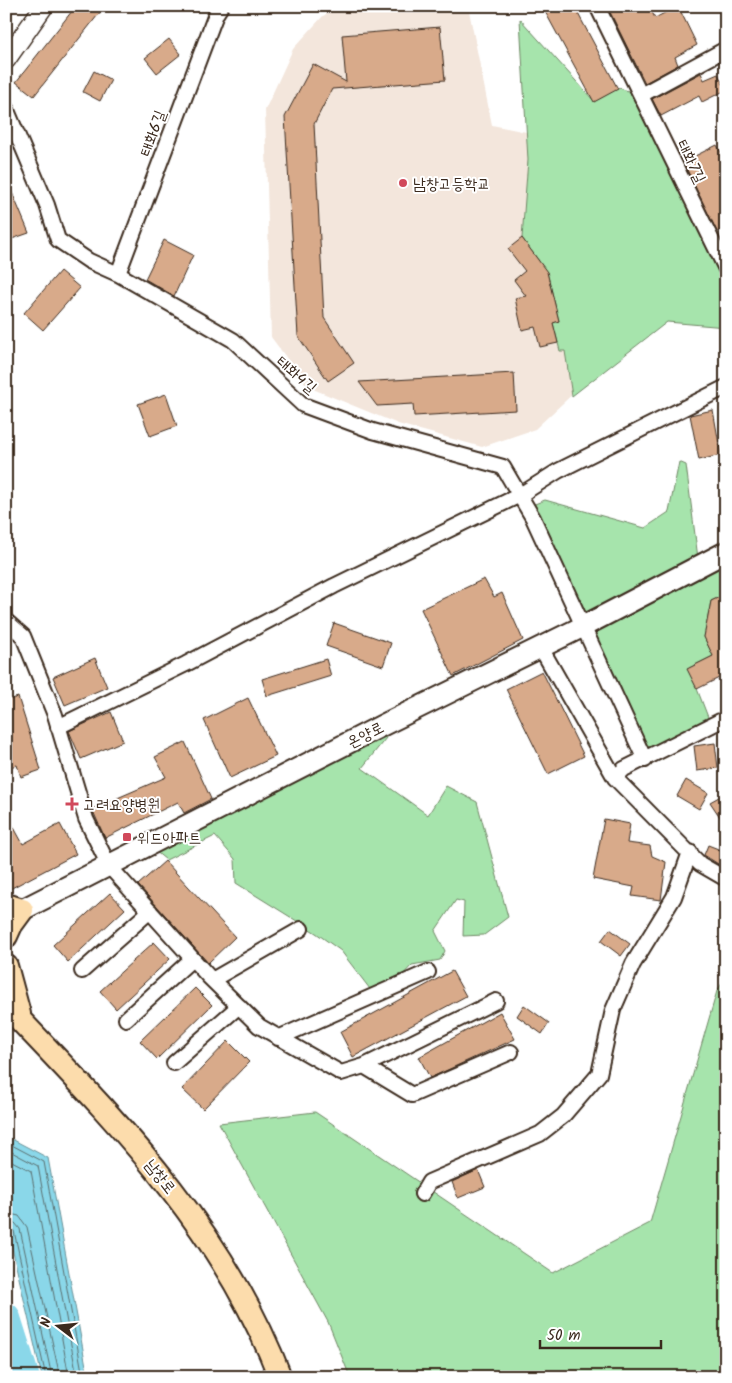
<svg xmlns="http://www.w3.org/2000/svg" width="732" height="1383" viewBox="0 0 732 1383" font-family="Kalam,'Poor Story',sans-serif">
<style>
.built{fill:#f3e6dc}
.green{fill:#a6e4ac;stroke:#708765}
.water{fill:#8ad7e9;stroke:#6a9298}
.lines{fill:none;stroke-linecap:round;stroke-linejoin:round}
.shore{stroke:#5b6f6f;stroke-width:1}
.river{stroke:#8ad7e9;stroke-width:29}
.building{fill:#d8aa8a;stroke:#3b2a1e}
.minor-casing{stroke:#3b2a1e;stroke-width:18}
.tertiary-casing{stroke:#3b2a1e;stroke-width:21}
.secondary-casing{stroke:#3b2a1e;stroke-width:24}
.primary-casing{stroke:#3b2a1e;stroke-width:26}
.minor{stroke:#fff;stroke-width:14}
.tertiary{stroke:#fff;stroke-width:18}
.secondary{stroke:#fff;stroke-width:20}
.primary{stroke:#fcdcac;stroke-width:22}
.poi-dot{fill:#d1495b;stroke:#fff;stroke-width:2}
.labels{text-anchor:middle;stroke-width:4;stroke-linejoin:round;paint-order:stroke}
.street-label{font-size:16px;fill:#3b2a1e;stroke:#fff}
.poi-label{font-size:16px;fill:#3b2a1e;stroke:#fff;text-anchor:start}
</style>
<rect width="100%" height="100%" fill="#fff"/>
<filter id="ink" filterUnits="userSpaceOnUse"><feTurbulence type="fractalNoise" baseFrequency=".02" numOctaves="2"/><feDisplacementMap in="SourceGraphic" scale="10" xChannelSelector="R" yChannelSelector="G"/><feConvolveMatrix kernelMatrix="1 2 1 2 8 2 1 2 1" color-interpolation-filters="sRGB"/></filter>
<g filter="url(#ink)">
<path class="built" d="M 340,6 L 468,6 L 492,125 L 526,132 L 554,233 L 577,390 L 535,429 L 482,447 L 398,424 L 308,387 L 271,337 L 265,110 L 293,49 L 323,16 Z"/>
<path class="green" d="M 520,19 L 594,101 L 619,88 L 641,95 L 726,263 L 726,327 L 667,322 L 572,396 L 565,351 L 560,351 L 553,323 L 559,321 L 547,272 L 543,272 L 539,261 L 522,238 L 528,160 Z
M 679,462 L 686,465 L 699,566 L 726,552 L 726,594 L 711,601 L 704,637 L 713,656 L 689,668 L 711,725 L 645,760 L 527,507 L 545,500 L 645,528 L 669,512 Z
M 385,724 L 386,738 L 362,768 L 428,815 L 446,786 L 477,802 L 508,917 L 484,935 L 463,936 L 464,902 L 456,900 L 435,931 L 445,951 L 440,960 L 412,965 L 389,990 L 373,993 L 341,951 L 316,933 L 236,883 L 235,859 L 215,836 L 166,860 L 149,846 Z
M 726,977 L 726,1377 L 350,1377 L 328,1322 L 219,1123 L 315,1112 L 553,1273 L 650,1223 L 717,991 Z"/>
<path class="water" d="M 6,1136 L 48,1158 L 88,1377 L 42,1377 L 6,1222 Z"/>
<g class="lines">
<path class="shore" d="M 6,1142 L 44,1162 L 83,1377
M 6,1149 L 38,1166 L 77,1377
M 6,1158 L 31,1171 L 69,1377
M 6,1213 L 19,1216 L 27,1227 L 60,1377
M 6,1220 L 15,1223 L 20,1229 L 52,1377
M 6,1227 L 14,1231 L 46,1377"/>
<path class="river" d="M 6,1317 L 25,1377"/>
</g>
<path class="building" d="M 76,6 L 105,6 L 34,96 L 16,82 Z
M 542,6 L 574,6 L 618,89 L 594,102 Z
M 607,6 L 649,6 L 655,18 L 678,6 L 697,45 L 675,57 L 678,65 L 645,83 Z
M 440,27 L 445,80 L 332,89 L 314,124 L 324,318 L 354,363 L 328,381 L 298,336 L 285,117 L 313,64 L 346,82 L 342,35 Z
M 169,39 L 181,54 L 157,73 L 145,58 Z
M 94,71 L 111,80 L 100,101 L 83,92 Z
M 701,73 L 704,80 L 718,74 L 726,90 L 702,102 L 699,96 L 661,116 L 652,99 Z
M 717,145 L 726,162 L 726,227 L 717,232 L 683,162 Z
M 6,178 L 29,233 L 6,241 Z
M 522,238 L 547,272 L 559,321 L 553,323 L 558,343 L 540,347 L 535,327 L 522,330 L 515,298 L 526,296 L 514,280 L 525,271 L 508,249 Z
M 164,240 L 193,255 L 174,296 L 145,279 Z
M 60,271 L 80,288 L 43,330 L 24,313 Z
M 514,373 L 516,410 L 414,416 L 413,404 L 377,406 L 359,382 Z
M 166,394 L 177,426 L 150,436 L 138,404 Z
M 713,410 L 721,455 L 699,460 L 690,415 Z
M 484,579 L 494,597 L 502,593 L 523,640 L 453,676 L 421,609 Z
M 726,594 L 726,682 L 723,676 L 697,689 L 687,669 L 713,656 L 704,637 L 711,601 Z
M 334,623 L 391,643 L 383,666 L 326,646 Z
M 95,658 L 107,687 L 65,705 L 53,677 Z
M 326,659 L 331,676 L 267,696 L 262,679 Z
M 542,671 L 584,756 L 548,774 L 506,689 Z
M 18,697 L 41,770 L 21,777 L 17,765 L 6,768 L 6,701 Z
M 248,698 L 276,756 L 230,778 L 204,720 Z
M 111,712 L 123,741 L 81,759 L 69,731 Z
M 185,742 L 211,799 L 184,813 L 178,802 L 105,838 L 92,809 L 166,777 L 155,757 Z
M 715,743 L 718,768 L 697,771 L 694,746 Z
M 686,780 L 708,793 L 699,809 L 677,796 Z
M 726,793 L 726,826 L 710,802 Z
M 6,813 L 23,844 L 60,824 L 76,854 L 6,891 Z
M 604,819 L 630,824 L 627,843 L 650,846 L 652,856 L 666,862 L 661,900 L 632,896 L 634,887 L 593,879 Z
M 708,845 L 726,852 L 726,869 L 704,855 Z
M 165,861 L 235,937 L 208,963 L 138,885 Z
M 110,893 L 125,909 L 68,962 L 53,945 Z
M 610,929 L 630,944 L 621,956 L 601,941 Z
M 154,942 L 170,959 L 116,1009 L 100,991 Z
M 452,971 L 466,996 L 353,1057 L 340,1032 Z
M 195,988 L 212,1005 L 157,1059 L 140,1041 Z
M 524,1005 L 549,1023 L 542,1034 L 517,1016 Z
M 500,1012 L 515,1039 L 430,1078 L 419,1057 Z
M 228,1041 L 249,1062 L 203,1109 L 182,1089 Z
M 478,1170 L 485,1187 L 458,1198 L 452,1182 Z"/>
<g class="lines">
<defs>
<path id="minor" d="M 597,6 L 726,269
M 641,95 L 726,49
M 6,108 L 47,205 L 58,240 L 89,261 L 118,274 L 233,340 L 303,405 L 373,431 L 503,467 L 533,518 L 645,760
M 118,274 L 216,14 L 221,6
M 6,621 L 23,636 L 55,715 L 86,819 L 109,866 L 209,977 L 259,1026 L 341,1073 L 364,1066 L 412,1095 L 511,1052
M 541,648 L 615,778 L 700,864 L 726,879
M 58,727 L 186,664 L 334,586 L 520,495 L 558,471 L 726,387
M 615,778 L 624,769 L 726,718
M 82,971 L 150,911
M 212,980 L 301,929
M 126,1019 L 192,959
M 278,1038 L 428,972
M 174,1063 L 239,1006
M 364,1066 L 496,1001
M 422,1194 L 429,1182 L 540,1134 L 563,1116 L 599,1074 L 613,1010 L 633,964 L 674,897 L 690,852"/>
<path id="tertiary" d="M 6,60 L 44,6"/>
<path id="secondary" d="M 8,917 L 385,724 L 582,627 L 726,552"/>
<path id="primary" d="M 6,905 L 22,910 L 11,925 L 6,936
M 6,966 L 19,1014
M 6,1000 L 20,1020 C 124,1129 225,1233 280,1377"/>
</defs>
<use href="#minor" class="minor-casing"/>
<use href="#tertiary" class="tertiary-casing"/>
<use href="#secondary" class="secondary-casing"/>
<use href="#primary" class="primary-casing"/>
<use href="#minor" class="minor"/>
<use href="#tertiary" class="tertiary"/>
<use href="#secondary" class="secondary"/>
<use href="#primary" class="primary"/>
</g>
</g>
<g class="poi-dot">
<circle cx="403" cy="183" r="5"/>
<path d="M69.5 796.5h5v5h5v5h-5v5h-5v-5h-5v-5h5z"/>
<rect x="122" y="832" width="10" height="10" rx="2.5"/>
</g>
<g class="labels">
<g class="street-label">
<text transform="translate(152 133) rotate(-70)" y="6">태화6길</text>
<text transform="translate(692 161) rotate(64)" y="6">태화7길</text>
<text transform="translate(297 374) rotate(41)" y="6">태화4길</text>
<text transform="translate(365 734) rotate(-27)" y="6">온양로</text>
<text transform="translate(161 1176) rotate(52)" y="6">남창로</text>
</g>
<g class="poi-label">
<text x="413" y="189">남창고등학교</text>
<text x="83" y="810">고려요양병원</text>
<text x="137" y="843">위드아파트</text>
</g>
</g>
<rect width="732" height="1383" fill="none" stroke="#fff" stroke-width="25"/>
<rect x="12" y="12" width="707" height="1358" fill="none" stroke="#3b2a1e" stroke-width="2" filter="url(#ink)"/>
<g transform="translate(58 1326) rotate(286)" stroke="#ffffff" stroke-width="4" paint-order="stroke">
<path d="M0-4L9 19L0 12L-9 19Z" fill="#3b2a1e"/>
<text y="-8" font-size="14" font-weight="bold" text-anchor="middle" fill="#3b2a1e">N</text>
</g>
<path d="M540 1340v8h121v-8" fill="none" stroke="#3b2a1e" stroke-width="2.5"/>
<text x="547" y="1340" font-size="15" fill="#3b2a1e" stroke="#ffffff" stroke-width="4" paint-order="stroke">50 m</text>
</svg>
